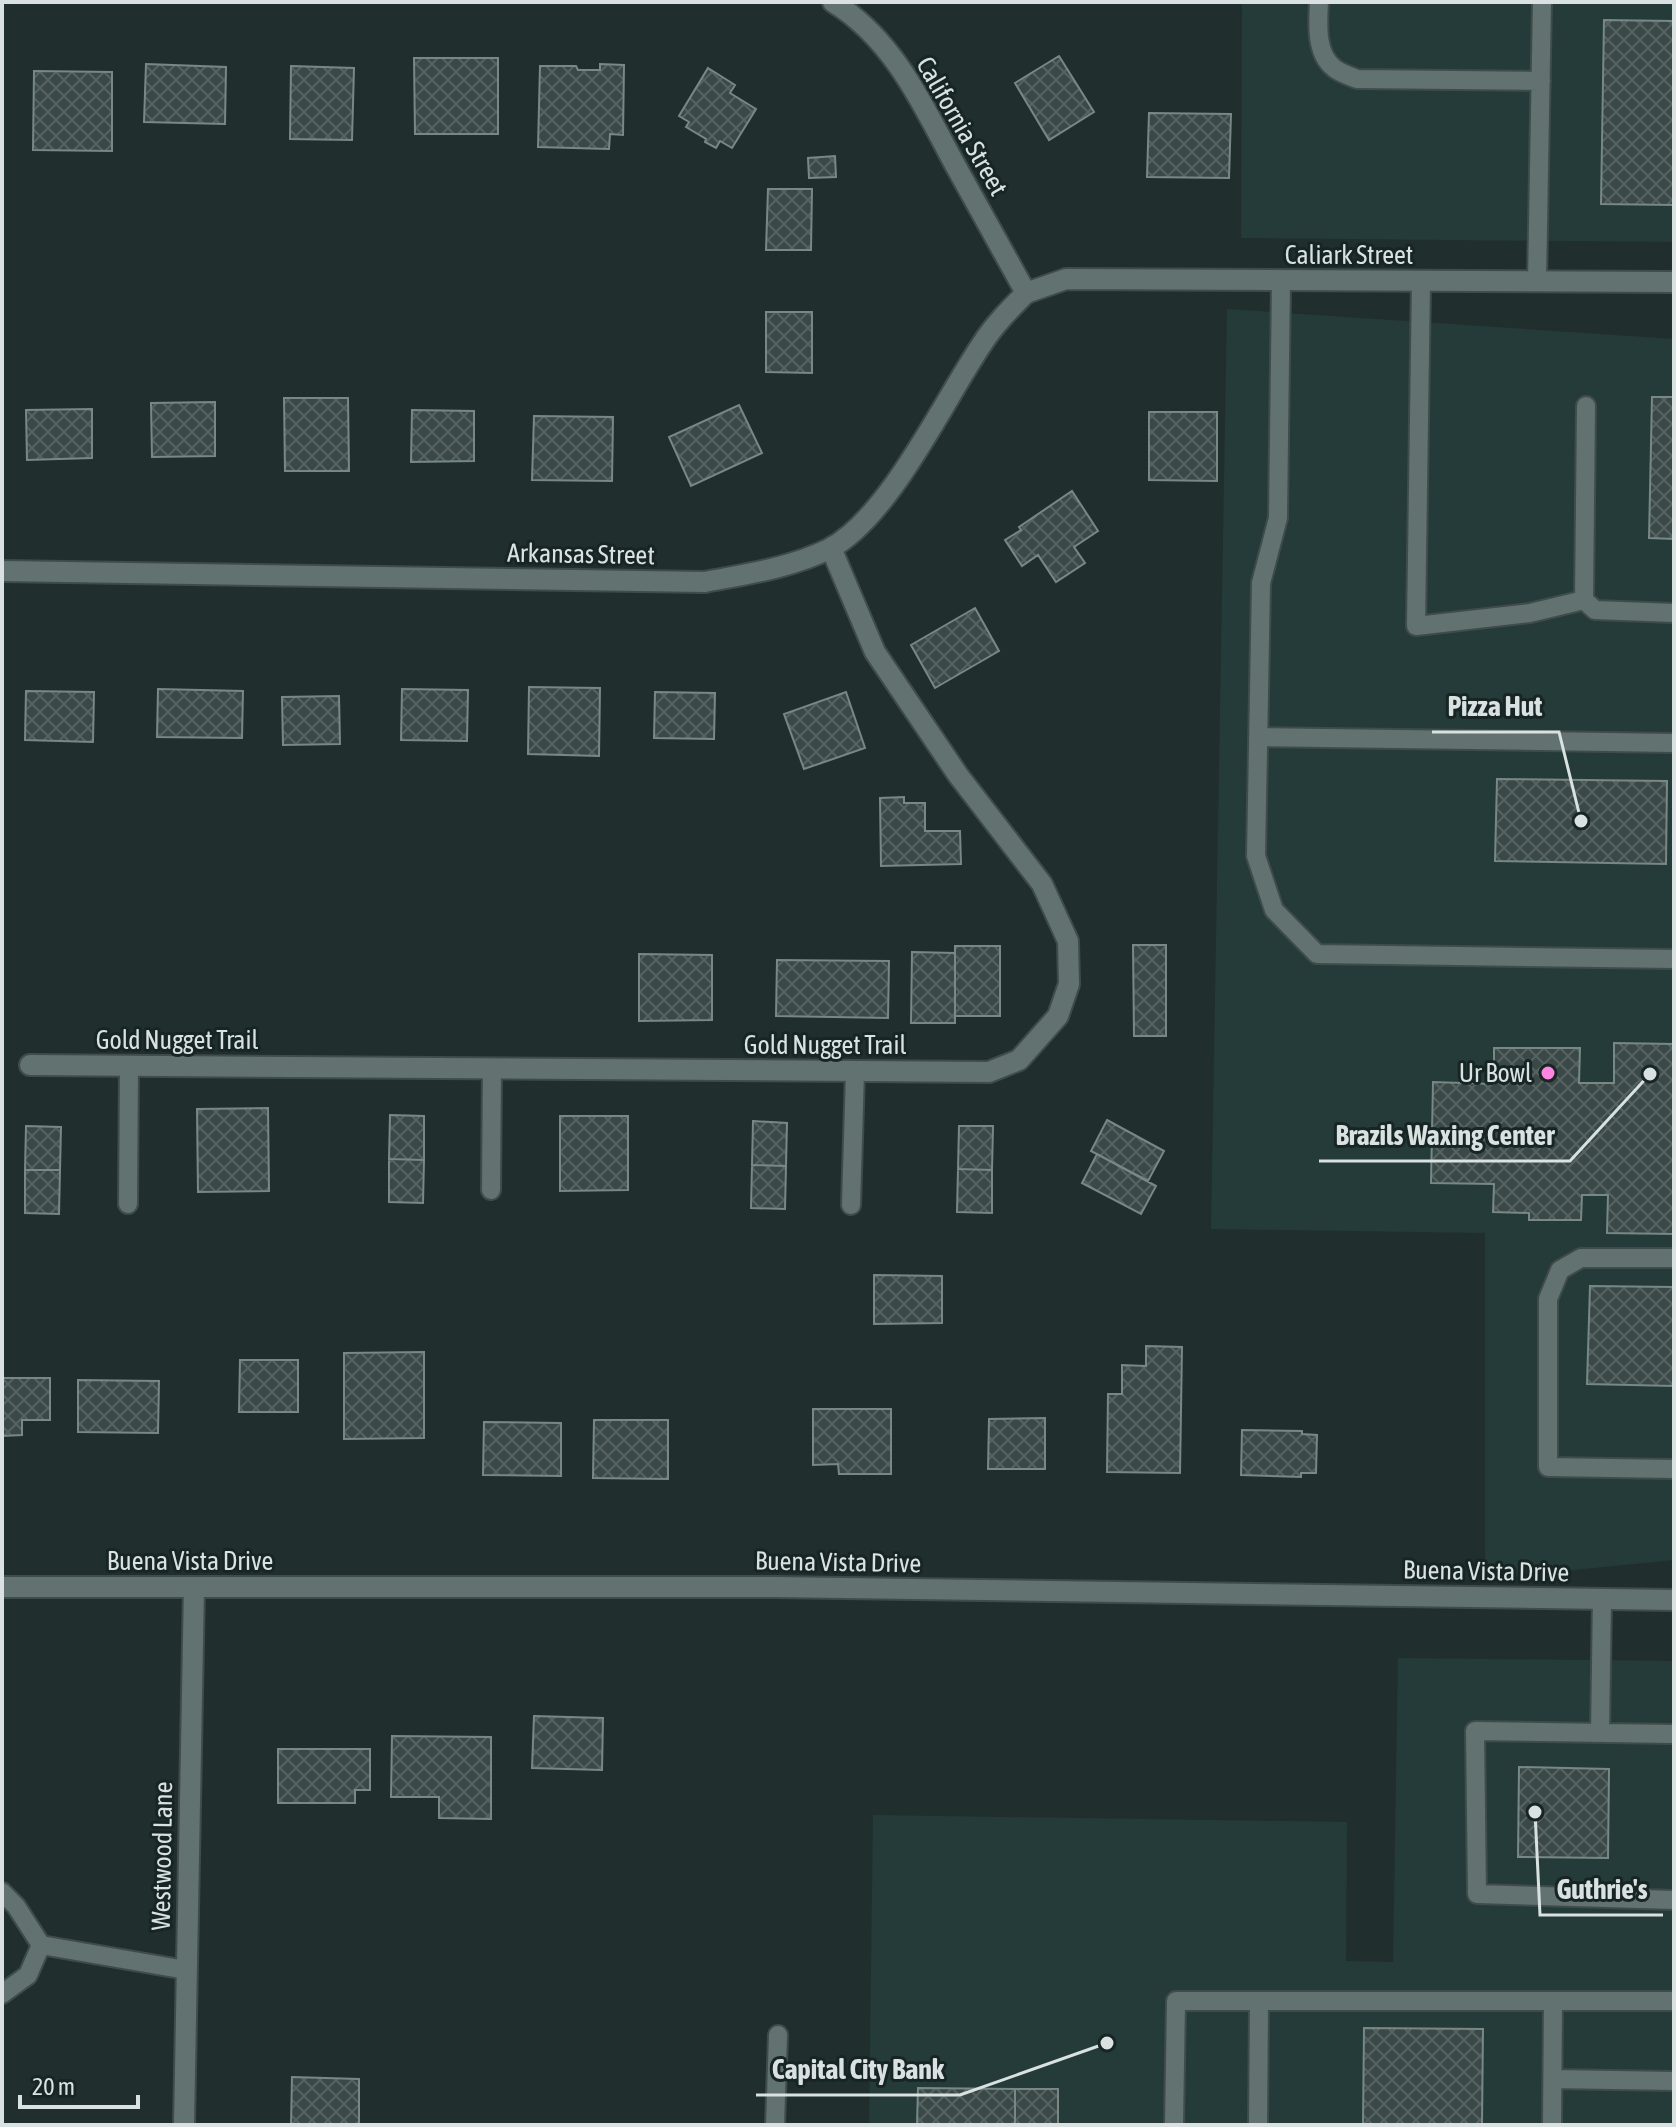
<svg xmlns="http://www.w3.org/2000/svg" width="1676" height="2127" viewBox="0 0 1676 2127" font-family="'Asap Condensed',sans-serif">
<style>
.built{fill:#253b39}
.building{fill:url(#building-cross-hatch);stroke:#778885;stroke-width:2}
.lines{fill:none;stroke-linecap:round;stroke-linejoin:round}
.service-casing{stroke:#3f4c4b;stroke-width:22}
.minor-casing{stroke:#3f4c4b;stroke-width:24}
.tertiary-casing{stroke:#3f4c4b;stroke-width:24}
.service{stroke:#627270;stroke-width:18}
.minor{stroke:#627270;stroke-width:20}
.tertiary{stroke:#627270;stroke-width:20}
.poi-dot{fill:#fe85e0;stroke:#172524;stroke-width:3}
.labels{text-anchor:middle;stroke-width:6;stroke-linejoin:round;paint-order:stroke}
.street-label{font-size:26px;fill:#d9e2e1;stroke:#172524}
.poi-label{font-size:26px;fill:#d9e2e1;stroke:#172524;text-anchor:end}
.leader{fill:none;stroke:#d9e2e1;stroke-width:3}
.callout-dot{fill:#d9e2e1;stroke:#172524;stroke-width:3}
.callout-label{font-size:28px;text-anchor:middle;font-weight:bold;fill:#d9e2e1;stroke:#172524;stroke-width:6;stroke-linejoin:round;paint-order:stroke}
</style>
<defs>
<pattern id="building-cross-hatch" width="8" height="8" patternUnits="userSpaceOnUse" patternTransform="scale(2)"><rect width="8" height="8" fill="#3a4947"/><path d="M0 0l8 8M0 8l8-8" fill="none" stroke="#566361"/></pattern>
</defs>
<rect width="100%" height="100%" fill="#202f2d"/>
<path class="built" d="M 1242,2 L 1674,2 L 1674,242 L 1241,238 Z
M 1227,309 L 1674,339 L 1674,1560 L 1485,1579 L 1485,1233 L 1211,1229 Z
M 1398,1658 L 1674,1661 L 1674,2125 L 869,2125 L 873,1815 L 1347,1822 L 1346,1961 L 1393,1962 Z"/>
<path class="building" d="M 1604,20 L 1674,21 L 1674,205 L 1601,204 Z
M 1059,56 L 1094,112 L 1049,140 L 1015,83 Z
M 414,58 L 498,58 L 498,134 L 415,134 Z
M 146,64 L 226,67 L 225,124 L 144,122 Z
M 600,64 L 624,65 L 623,135 L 610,134 L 609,149 L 538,147 L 540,66 L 576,66 L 578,70 L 600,70 Z
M 291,66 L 354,68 L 352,140 L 290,139 Z
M 708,68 L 735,85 L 730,93 L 756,109 L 732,148 L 720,141 L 716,148 L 705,142 L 706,139 L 686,127 L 689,122 L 679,116 Z
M 34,71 L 112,72 L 112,151 L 33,150 Z
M 1149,113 L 1231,114 L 1229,178 L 1147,177 Z
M 835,156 L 836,177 L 809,178 L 808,158 Z
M 768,189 L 812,189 L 811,250 L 766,250 Z
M 766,312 L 812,312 L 812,373 L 766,372 Z
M 1652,397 L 1674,397 L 1674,539 L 1649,538 Z
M 284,398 L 348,398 L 349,471 L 285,471 Z
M 215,402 L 215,456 L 152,457 L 151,403 Z
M 739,405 L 762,453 L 691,486 L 669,437 Z
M 92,409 L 92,458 L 27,460 L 26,410 Z
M 412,410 L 474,411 L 474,461 L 411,462 Z
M 1149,412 L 1217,412 L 1217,481 L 1149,480 Z
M 534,416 L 613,417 L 612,481 L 532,480 Z
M 1072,491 L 1098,531 L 1074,547 L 1085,563 L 1056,582 L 1038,555 L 1022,566 L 1005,540 L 1021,530 L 1019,527 Z
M 975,608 L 999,651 L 935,688 L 911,645 Z
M 529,687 L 600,688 L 599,756 L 528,754 Z
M 158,689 L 243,691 L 242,738 L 157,737 Z
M 402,689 L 468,690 L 467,741 L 401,740 Z
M 26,691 L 94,692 L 93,742 L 25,740 Z
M 655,692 L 715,693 L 714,739 L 654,738 Z
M 846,692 L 865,748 L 804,769 L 784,714 Z
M 339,696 L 340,744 L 283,745 L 282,697 Z
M 1497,779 L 1667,781 L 1666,864 L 1495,861 Z
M 904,797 L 904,803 L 925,803 L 925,831 L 960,831 L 961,864 L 881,866 L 880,798 Z
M 1133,945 L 1166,945 L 1166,1036 L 1134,1036 Z
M 955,946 L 1000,946 L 1000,1016 L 955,1016 Z
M 912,952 L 955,953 L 955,1023 L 911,1023 Z
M 639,954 L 712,955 L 712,1020 L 639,1021 Z
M 777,960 L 889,961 L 888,1018 L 776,1016 Z
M 1614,1043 L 1674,1044 L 1674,1234 L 1607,1233 L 1608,1195 L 1582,1195 L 1581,1220 L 1529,1220 L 1529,1213 L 1493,1212 L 1494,1184 L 1431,1183 L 1433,1082 L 1494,1084 L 1494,1048 L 1580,1048 L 1579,1083 L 1614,1083 Z
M 268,1108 L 269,1191 L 198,1192 L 197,1109 Z
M 390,1115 L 424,1116 L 424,1160 L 389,1159 Z
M 560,1116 L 628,1116 L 628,1190 L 560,1191 Z
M 1107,1120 L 1164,1151 L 1148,1181 L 1091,1151 Z
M 753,1121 L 787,1123 L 786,1166 L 752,1165 Z
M 26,1126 L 61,1127 L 60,1170 L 25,1170 Z
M 959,1126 L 993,1126 L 992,1170 L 958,1169 Z
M 1097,1154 L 1156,1186 L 1141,1214 L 1082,1183 Z
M 389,1159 L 424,1160 L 423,1203 L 389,1202 Z
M 752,1165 L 786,1166 L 785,1209 L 751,1208 Z
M 958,1169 L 992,1170 L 992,1213 L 957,1212 Z
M 25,1170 L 60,1170 L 59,1214 L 25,1213 Z
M 874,1275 L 942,1276 L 942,1323 L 874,1324 Z
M 1590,1286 L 1674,1287 L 1674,1386 L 1587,1384 Z
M 1146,1346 L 1182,1347 L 1180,1473 L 1107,1472 L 1108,1394 L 1122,1394 L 1122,1365 L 1146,1366 Z
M 424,1352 L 424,1438 L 344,1439 L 344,1353 Z
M 240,1360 L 298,1360 L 298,1412 L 239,1412 Z
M 2,1378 L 50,1378 L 50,1420 L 22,1420 L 22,1435 L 2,1436 Z
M 78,1380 L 159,1381 L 158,1433 L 78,1432 Z
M 813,1409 L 891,1409 L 891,1474 L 839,1474 L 838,1464 L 813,1465 Z
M 1045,1418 L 1045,1469 L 988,1469 L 989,1419 Z
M 594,1420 L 668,1420 L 668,1479 L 593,1478 Z
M 484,1422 L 561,1423 L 561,1476 L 483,1475 Z
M 1242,1430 L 1302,1431 L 1302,1434 L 1317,1435 L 1316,1473 L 1301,1473 L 1301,1477 L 1241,1475 Z
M 534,1716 L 603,1718 L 602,1770 L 532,1768 Z
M 392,1736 L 491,1737 L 491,1819 L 439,1818 L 439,1797 L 391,1797 Z
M 278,1749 L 370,1749 L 370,1790 L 355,1790 L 355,1803 L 278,1803 Z
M 1519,1767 L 1609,1769 L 1608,1858 L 1518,1857 Z
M 1364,2028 L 1483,2029 L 1482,2125 L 1363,2125 Z
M 292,2077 L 359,2079 L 359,2125 L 291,2125 Z
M 918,2088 L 1015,2089 L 1015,2125 L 917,2125 Z
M 1015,2089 L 1058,2089 L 1058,2125 L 1015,2125 Z"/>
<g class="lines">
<defs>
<path id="service" d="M 1319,2 C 1318,23 1315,53 1334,68 C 1340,73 1350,76 1357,79 L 1541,81
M 1281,281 L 1278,518 L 1261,583 L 1256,856 L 1274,910 L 1317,954 L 1674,959
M 1421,281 L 1416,626 L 1530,613 L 1584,600 L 1595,610 L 1674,613
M 1537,281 L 1542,2
M 1584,600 L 1586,406
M 1258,737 L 1674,743
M 491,1190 L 492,1069
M 128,1204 L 129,1066
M 851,1205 L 855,1072
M 1674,1258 L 1581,1258 L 1560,1270 L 1548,1299 L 1548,1467 L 1674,1469
M 1600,1733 L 1602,1599
M 1674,1734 L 1475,1731 L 1477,1894 L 1674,1900
M 2,1892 L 16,1906 L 41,1945 L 28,1975 L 2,1994
M 41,1945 L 186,1970
M 1553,2079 L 1674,2081
M 775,2125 L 778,2035
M 1174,2125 L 1176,2001 L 1674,2001
M 1258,2125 L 1259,2001
M 1552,2125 L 1553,2001"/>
<path id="minor" d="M 2,571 L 705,582 C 747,574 790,568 829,549 C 889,518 944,400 982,344 C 994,325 1010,309 1026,293
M 30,1065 L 989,1072 L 1019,1060 L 1058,1016 L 1069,984 L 1068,941 L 1042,884 L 958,775 L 875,652 L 831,548
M 2,1587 L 775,1587 L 1674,1600
M 184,2125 L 194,1587"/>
<path id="tertiary" d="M 833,2 C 893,39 922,103 954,163 C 978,206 1002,250 1026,293 L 1066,279 L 1674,282"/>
</defs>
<use href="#service" class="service-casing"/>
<use href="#minor" class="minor-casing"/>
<use href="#tertiary" class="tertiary-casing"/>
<use href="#service" class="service"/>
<use href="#minor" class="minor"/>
<use href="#tertiary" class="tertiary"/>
</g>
<circle class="poi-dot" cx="1548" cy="1073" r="8"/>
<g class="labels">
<g class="street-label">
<text transform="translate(962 126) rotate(60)" y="9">California Street</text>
<text x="1349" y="264">Caliark Street</text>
<text transform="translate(581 554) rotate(1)" y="9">Arkansas Street</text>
<text x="177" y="1049">Gold Nugget Trail</text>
<text x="825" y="1054">Gold Nugget Trail</text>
<text x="190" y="1570">Buena Vista Drive</text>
<text transform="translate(838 1562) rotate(1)" y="9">Buena Vista Drive</text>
<text transform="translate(1486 1571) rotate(1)" y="9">Buena Vista Drive</text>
<text transform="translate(162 1856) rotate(-89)" y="9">Westwood Lane</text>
</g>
<g class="poi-label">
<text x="1532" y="1082">Ur Bowl</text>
</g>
</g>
<path class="leader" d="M1581 821L1559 732H1432M1650 1074L1570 1161H1319M1535 1812L1540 1915H1663M1107 2043L960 2095H756"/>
<g class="callout-dot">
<circle cx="1581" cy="821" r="8"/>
<circle cx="1650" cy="1074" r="8"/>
<circle cx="1535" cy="1812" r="8"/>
<circle cx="1107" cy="2043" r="8"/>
</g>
<g class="callout-label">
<text x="1495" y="716">Pizza Hut</text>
<text x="1445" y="1145">Brazils Waxing Center</text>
<text x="1602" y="1899">Guthrie's</text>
<text x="858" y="2079">Capital City Bank</text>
</g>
<rect width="1676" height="2127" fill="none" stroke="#d9e2e1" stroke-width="8"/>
<path d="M20 2095v12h118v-12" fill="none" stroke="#d9e2e1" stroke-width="4"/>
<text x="32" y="2095" font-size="24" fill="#d9e2e1" stroke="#172524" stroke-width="6" paint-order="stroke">20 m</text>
</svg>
